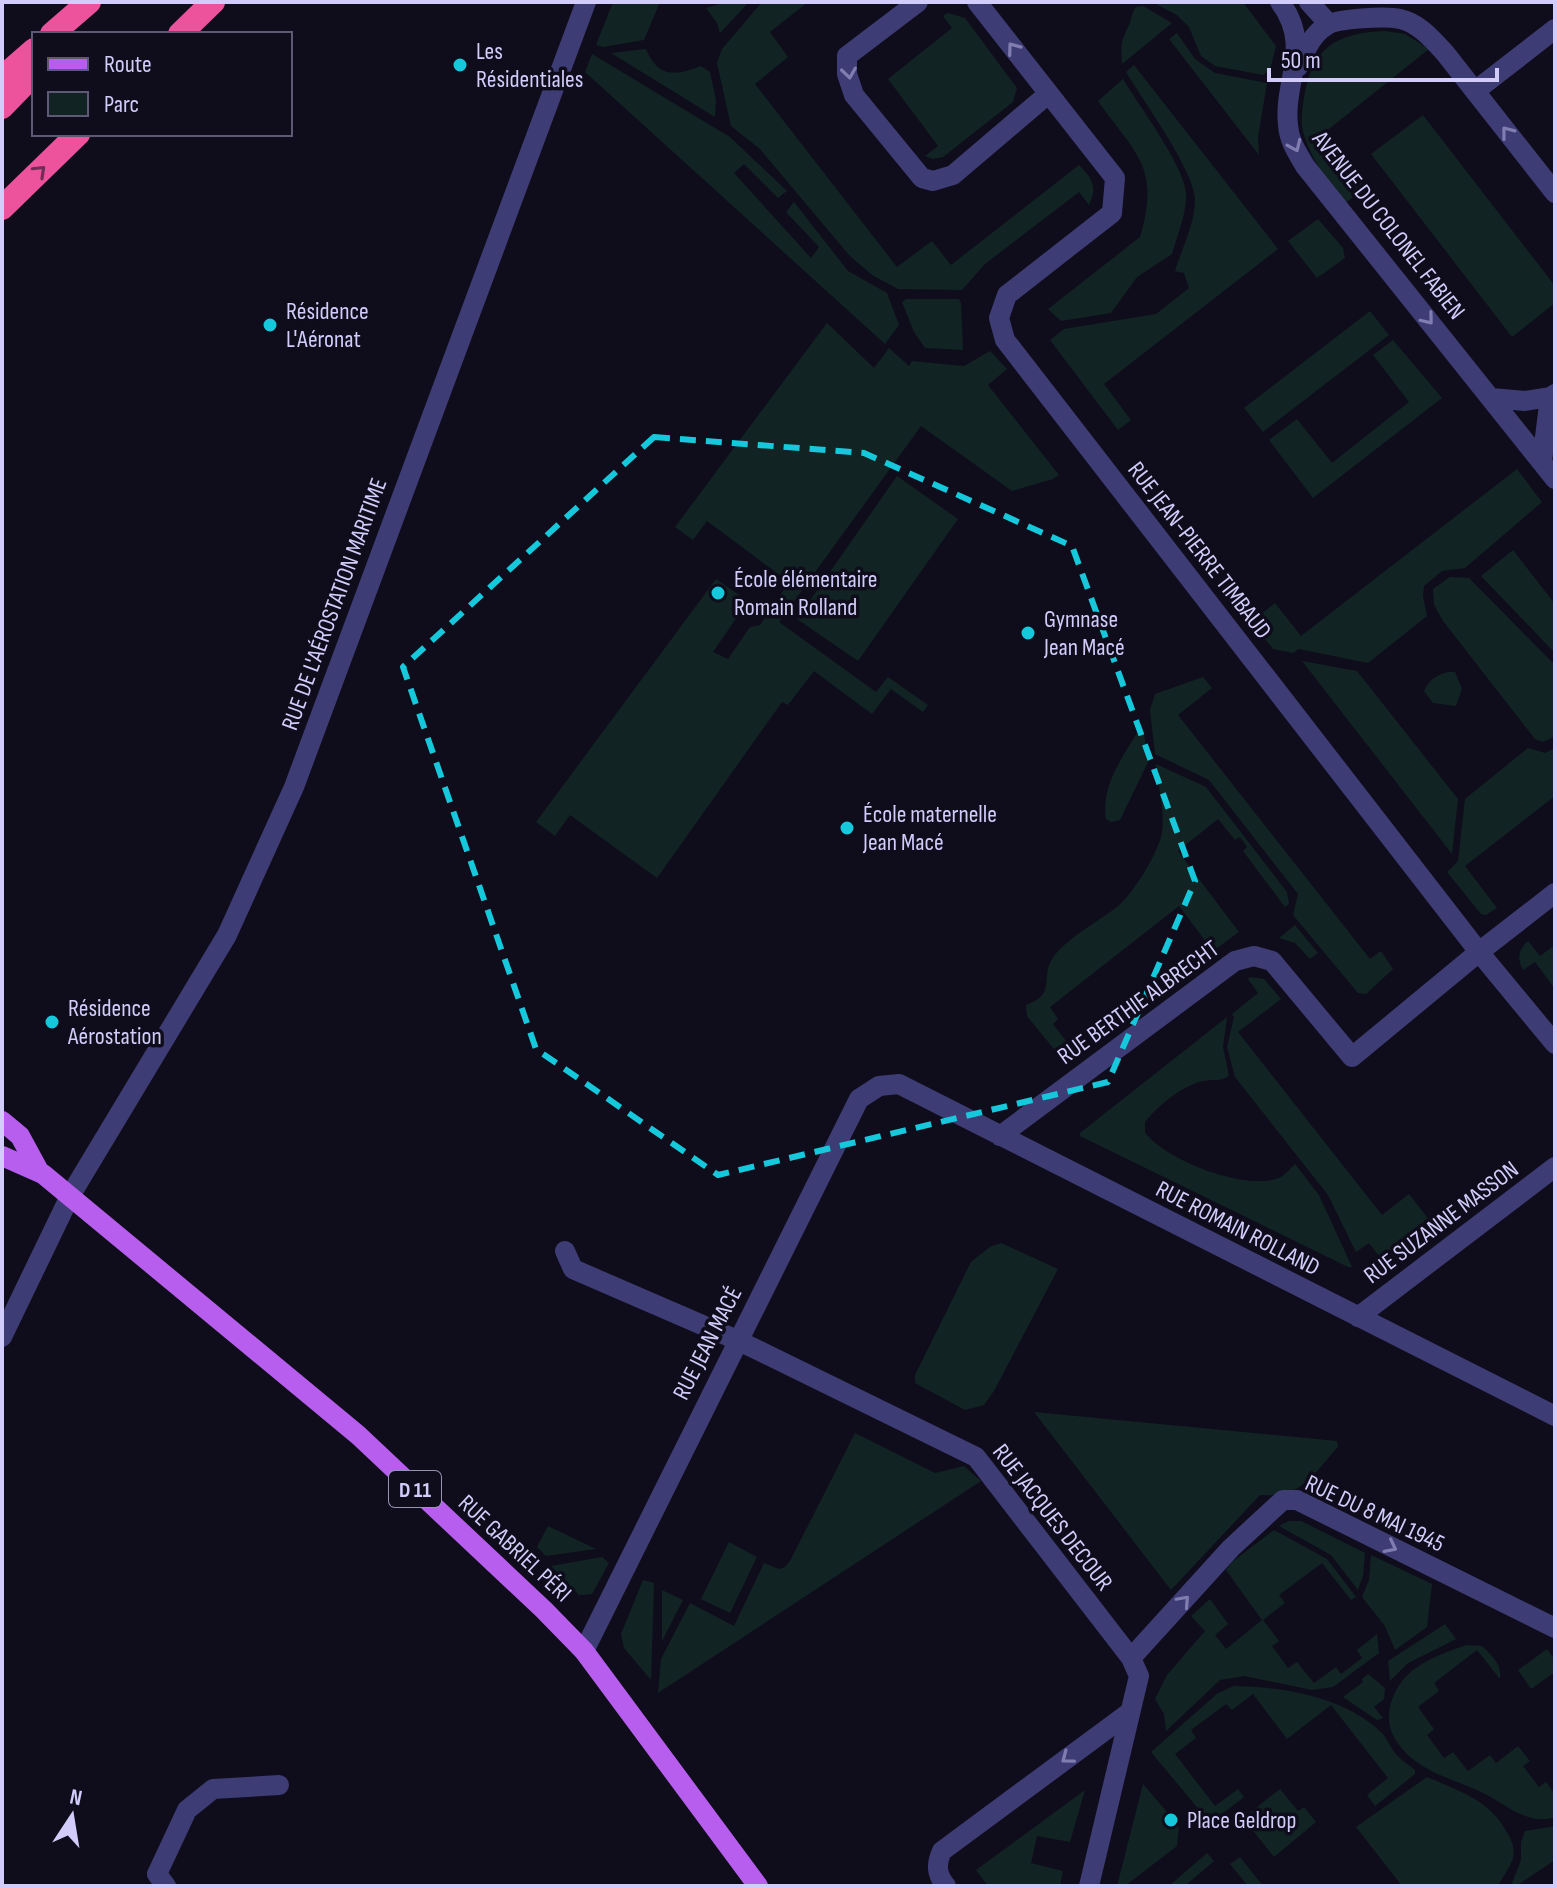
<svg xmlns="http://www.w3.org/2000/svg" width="1557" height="1888" viewBox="0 0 1557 1888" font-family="'Sofia Sans Condensed',sans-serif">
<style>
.green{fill:#112423}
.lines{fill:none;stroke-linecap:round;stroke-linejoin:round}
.minor{stroke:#3e3c75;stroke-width:20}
.tertiary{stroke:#3e3c75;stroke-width:20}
.primary{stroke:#b85eef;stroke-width:20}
.motorway{stroke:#ed539d;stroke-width:24}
.oneway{stroke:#807db1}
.oneway2{stroke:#732c56}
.marked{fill:none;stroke:#16c8db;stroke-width:6;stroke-dasharray:16 10;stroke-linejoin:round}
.poi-dot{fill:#16c8db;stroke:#0f0d1b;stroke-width:3}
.labels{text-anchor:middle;stroke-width:7;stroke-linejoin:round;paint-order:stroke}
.shield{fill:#0f0d1b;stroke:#9793b7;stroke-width:2}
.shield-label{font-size:22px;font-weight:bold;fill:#d1ccfa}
.poi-label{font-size:24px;fill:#d1ccfa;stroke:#0f0d1b;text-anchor:start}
.street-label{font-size:24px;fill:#d1ccfa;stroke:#0f0d1b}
</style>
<rect width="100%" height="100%" fill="#0f0d1b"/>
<path class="green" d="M 613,2 L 660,2 L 644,40 L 603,47 L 596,45 Z
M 727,2 L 749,2 L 720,33 L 717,23 L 706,8 Z
M 762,2 L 808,2 L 770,32 L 788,57 L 755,84 L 897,267 L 932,241 L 951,265 L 1079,165 C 1092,178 1098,187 1089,205 L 1079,192 L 985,264 L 962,290 L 898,289 L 872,275 L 849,255 L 760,149 L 731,126 L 717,63 L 722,49 Z
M 1152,2 L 1243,2 L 1276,46 L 1270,70 L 1263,75 L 1215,66 L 1201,56 L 1189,27 L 1177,15 Z
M 1143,6 L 1172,23 L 1122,64 C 1121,43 1120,44 1129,25 C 1132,18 1131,14 1136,7 Z
M 948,13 L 965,18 L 1017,88 L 1013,102 L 943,157 L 933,159 L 925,156 L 938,146 L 888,79 L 952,28 L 943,16 Z
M 1385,31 L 1405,34 L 1429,49 L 1324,133 L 1366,188 L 1344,204 C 1328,182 1312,161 1304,135 C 1300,122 1302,110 1304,98 C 1312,47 1336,33 1385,31 Z
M 1177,33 L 1195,59 L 1215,73 L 1267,83 L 1258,137 L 1259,155 L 1169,39 Z
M 646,49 C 658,78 676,76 701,66 L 710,72 L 716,100 L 715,117 L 611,53 Z
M 592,54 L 730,137 L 787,191 L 778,198 L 744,164 L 734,173 L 811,258 L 819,247 L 786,212 L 794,202 L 848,271 L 887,293 L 899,325 L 885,344 L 585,72 Z
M 1134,65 L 1278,249 L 1104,384 L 1131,420 L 1118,430 L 1050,340 L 1064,329 L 1156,314 L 1189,288 L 1184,273 L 1175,271 C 1182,248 1195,224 1195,199 C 1194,170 1142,99 1126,72 Z
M 1123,79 C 1138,104 1185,167 1186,193 C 1187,214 1177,235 1172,254 L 1137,277 L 1111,313 L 1061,321 L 1048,309 L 1140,237 C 1161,166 1135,154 1098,101 Z
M 1423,115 L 1555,286 L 1555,303 L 1512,337 L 1371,154 Z
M 1318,219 L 1343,248 L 1345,258 L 1317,278 L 1288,241 Z
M 906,299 L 959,299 L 961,303 L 963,350 L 925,348 L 914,332 L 902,302 Z
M 1370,311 L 1389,335 L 1263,432 L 1244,408 Z
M 827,323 L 874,368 L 889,348 L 909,366 L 912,361 L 964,366 L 990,351 L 1007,369 L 988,385 L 1059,475 L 1053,479 L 1012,491 L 921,426 L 779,622 L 876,692 L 888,677 L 928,705 L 923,712 L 891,689 L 872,714 L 814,671 L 788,705 L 782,702 L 657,878 L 570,815 L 555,836 L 536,822 L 716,579 L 748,601 L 713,652 L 728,659 L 750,627 L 760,625 L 789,582 L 707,521 L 693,540 L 675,527 Z
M 1393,340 L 1442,398 L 1313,498 L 1269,440 L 1297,419 L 1332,463 L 1409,402 L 1373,355 Z
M 1517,469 L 1542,502 L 1465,568 L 1442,571 L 1424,586 L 1423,596 L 1427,616 L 1368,663 L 1299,649 L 1293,653 L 1273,649 L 1251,622 L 1275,603 L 1301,636 Z
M 897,476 L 958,519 L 858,661 L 797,619 Z
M 1513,550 L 1555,604 L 1555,653 L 1481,576 Z
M 1450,577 L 1469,578 L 1555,665 L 1555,736 L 1543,742 L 1535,739 L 1443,621 L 1434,605 L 1433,589 Z
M 1302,661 L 1357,671 L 1458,799 L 1452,854 Z
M 1448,672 L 1455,672 L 1462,689 L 1456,706 L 1433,703 L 1424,691 C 1429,680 1436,675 1448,672 Z
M 1203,677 L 1212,688 L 1178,715 L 1370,959 L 1381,951 L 1393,969 L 1366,994 L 1358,993 L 1293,915 L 1298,894 L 1209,780 L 1155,754 L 1150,710 L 1155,694 Z
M 1142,725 L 1149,760 L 1120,820 L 1111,822 L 1106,819 C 1100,785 1126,752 1142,725 Z
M 1528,748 L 1545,753 L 1555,748 L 1555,796 L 1465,866 L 1497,908 L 1486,915 L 1481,914 L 1447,872 L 1458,861 L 1465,799 Z
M 1156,764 L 1206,787 L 1287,892 L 1289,904 L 1285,907 L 1243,851 L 1247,847 L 1240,837 L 1235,840 L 1218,819 L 1178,851 L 1239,932 L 1213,951 L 1179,906 L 1050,1007 L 1058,1019 L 1053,1024 L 1077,1055 L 1066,1064 L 1027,1016 L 1026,1005 C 1059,993 1038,977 1054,956 C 1070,936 1098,922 1118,906 C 1133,894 1159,852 1162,832 C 1165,811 1158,785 1156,764 Z
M 1295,925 L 1318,953 L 1310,959 L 1295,943 L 1279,938 Z
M 1528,941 L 1540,956 L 1555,945 L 1555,989 L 1535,962 L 1523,970 C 1517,960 1518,949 1528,941 Z
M 1250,977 L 1264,979 L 1281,999 L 1238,1032 L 1382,1215 L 1409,1194 L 1434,1226 L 1385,1264 L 1369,1243 L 1356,1252 L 1328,1195 L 1235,1077 L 1227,1047 L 1234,1017 L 1232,1014 L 1258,993 L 1248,979 Z
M 1227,1017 L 1223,1047 L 1229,1076 C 1220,1082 1213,1079 1203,1081 C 1181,1086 1159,1105 1145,1122 L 1145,1132 C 1164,1160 1249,1193 1281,1177 C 1286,1174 1291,1168 1295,1164 L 1319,1195 L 1352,1267 L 1348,1267 L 1080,1136 L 1080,1133 Z
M 1001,1243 L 1058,1269 L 994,1391 L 984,1405 L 965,1410 L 915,1383 L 915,1375 L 971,1262 L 990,1247 Z
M 1034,1412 L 1337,1441 L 1338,1447 C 1311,1476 1303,1498 1260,1495 L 1171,1590 Z
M 855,1433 L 935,1473 L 964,1466 L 981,1481 L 658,1693 L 661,1659 L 690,1603 L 734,1626 L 764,1563 L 779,1569 L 785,1567 L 790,1561 Z
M 1289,1521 L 1301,1521 L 1365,1553 L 1363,1576 L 1358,1590 L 1331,1555 L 1279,1526 Z
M 548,1526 L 596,1549 L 546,1556 L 537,1547 Z
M 1274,1530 L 1327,1559 L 1356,1597 L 1351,1600 L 1322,1563 L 1279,1595 L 1285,1603 L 1263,1620 L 1279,1641 L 1272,1646 L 1288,1668 L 1297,1662 L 1314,1683 L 1336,1667 L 1341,1674 L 1362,1658 L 1357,1650 L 1377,1634 L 1379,1653 L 1333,1687 L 1312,1690 L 1244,1676 L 1220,1680 L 1166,1731 L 1164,1714 L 1155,1699 L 1167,1675 L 1205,1631 L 1191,1616 L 1210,1599 L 1228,1624 L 1215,1635 L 1226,1649 L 1262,1620 L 1226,1570 L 1232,1562 Z
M 729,1542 L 757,1557 L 730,1613 L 701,1599 Z
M 1371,1555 L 1432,1584 L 1427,1627 L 1395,1650 L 1385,1626 L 1362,1597 L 1369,1580 Z
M 602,1557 L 609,1563 L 592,1594 L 579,1595 L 551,1566 Z
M 643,1580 L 654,1583 L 651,1680 L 624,1648 L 621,1634 Z
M 662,1590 L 683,1600 L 662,1641 Z
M 1445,1624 L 1456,1639 L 1408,1663 L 1390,1681 L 1388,1661 Z
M 1467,1645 L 1482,1646 C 1492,1656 1502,1664 1500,1679 L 1477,1650 L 1434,1683 L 1439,1691 L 1418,1707 L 1434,1729 L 1427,1735 L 1444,1758 L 1453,1752 L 1468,1771 L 1490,1755 L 1496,1763 L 1518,1746 L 1530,1761 L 1523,1766 L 1539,1787 L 1546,1782 L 1555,1794 L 1555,1817 C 1529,1826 1508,1806 1487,1795 C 1463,1782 1436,1777 1414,1760 C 1400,1749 1387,1732 1389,1713 C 1395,1670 1431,1657 1467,1645 Z
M 1547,1649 L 1555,1660 L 1555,1672 L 1531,1689 L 1518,1670 Z
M 1368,1674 L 1385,1688 L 1384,1699 L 1374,1707 L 1383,1718 L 1377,1720 L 1343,1697 L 1363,1682 L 1362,1679 Z
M 1234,1686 C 1284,1687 1345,1697 1382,1733 C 1387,1739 1390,1747 1396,1754 C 1401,1760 1409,1765 1415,1770 L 1415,1774 L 1375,1806 L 1367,1795 L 1388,1778 L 1331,1705 L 1287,1739 L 1253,1694 L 1232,1710 L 1226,1704 L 1191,1730 L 1196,1738 L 1175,1754 L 1215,1806 L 1238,1789 L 1244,1797 L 1210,1823 L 1151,1752 L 1218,1693 Z
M 1427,1777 C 1461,1792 1489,1799 1508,1834 C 1512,1841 1515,1849 1513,1858 C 1510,1867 1503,1877 1498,1886 L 1402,1886 L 1356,1827 Z
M 1143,1784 L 1179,1826 L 1177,1846 L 1125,1886 L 1117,1886 Z
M 1280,1789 L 1298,1811 L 1304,1807 L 1316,1822 L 1274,1857 L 1243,1818 Z
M 1085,1790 L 1070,1842 L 1037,1836 L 1031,1863 L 1063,1871 L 1060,1886 L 988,1886 L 976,1870 Z
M 1555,1826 L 1555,1860 L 1516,1886 L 1511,1886 L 1521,1860 L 1521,1842 L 1525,1831 Z
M 1207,1853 L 1214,1861 L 1185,1886 L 1169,1886 Z
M 1240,1857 L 1263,1886 L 1248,1886 L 1230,1864 Z"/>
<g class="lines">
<path class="minor" d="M 918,2 L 847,56 L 847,74 L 854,95 L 922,178 L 933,181 L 953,175 L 1047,95
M 977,2 L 1115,178 L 1112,213 L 1007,295 L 999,318 L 1005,340 L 1479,952 L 1555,1044
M 1475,91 L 1555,29
M 1000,1136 L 1235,961 L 1254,956 L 1272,961 L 1352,1057 L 1479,952 L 1555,893
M 565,1251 L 573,1269 L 737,1340 L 976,1457 L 1131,1658 L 1139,1676 L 1089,1886
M 1358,1317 L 1555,1167
M 2,1337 L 70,1196
M 584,1651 L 859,1099 L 879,1086 L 899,1084 L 1555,1416
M 1131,1658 L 1231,1548 L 1283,1500 L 1297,1500 L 1555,1628
M 166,1886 L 157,1874 L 187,1810 L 213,1789 L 279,1785
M 946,1886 C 936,1874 936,1864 942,1851 L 1130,1712"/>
<path class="tertiary" d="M 1280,2 C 1313,46 1283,81 1288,125 C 1289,141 1297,152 1305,166 L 1555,479
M 1309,2 L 1328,23
M 1298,67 C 1305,52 1311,35 1326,26 C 1336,18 1387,16 1400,19 C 1419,23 1433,40 1445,53 L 1555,193
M 1491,398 L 1525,401 L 1550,397
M 1542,461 L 1550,397 L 1555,394
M 70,1196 L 227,935 L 294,787 L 586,2"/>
<path class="primary" d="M 2,1121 L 20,1136 L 39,1171
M 2,1156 L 43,1174 L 358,1435 L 544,1610 L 584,1651 L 758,1886"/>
<path class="motorway" d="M 52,34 L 89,2
M 180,34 L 213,2
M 2,78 L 34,50
M 2,107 L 34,74
M 2,208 L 78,134"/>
</g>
<defs><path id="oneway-chevron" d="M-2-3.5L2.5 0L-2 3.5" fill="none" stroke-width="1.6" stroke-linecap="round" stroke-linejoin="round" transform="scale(2)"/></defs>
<g class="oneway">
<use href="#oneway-chevron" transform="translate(1013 48) rotate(-126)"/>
<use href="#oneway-chevron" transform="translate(849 73) rotate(82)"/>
<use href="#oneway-chevron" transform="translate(1507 132) rotate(-128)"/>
<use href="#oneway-chevron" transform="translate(1295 146) rotate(66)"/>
<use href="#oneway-chevron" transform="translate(1428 319) rotate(51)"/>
<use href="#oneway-chevron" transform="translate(1391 1547) rotate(27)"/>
<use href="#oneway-chevron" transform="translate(1184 1601) rotate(-48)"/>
<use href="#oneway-chevron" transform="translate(1067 1758) rotate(143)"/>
</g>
<use class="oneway2" href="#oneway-chevron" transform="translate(40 171) rotate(-44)"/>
<path class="marked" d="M 654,437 L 864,453 L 1072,546 L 1195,881 L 1108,1082 L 718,1175 L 536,1049 L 403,667 Z"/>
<g class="poi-dot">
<circle cx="460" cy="65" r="8"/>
<circle cx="270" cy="325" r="8"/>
<circle cx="718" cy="593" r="8"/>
<circle cx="1028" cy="633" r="8"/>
<circle cx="847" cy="828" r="8"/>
<circle cx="52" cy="1022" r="8"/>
<circle cx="1171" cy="1820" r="8"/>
</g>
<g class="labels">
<rect class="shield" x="389" y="1471" width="52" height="36" rx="6"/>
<g class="shield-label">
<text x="415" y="1497">D 11</text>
</g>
<g class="poi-label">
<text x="476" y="59">Les<tspan x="476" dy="28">Résidentiales</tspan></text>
<text x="286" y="319">Résidence<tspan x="286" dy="28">L'Aéronat</tspan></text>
<text x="734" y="587">École élémentaire<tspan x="734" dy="28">Romain Rolland</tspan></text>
<text x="1044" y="627">Gymnase<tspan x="1044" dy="28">Jean Macé</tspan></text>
<text x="863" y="822">École maternelle<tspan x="863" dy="28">Jean Macé</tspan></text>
<text x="68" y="1016">Résidence<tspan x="68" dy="28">Aérostation</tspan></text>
<text x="1187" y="1828">Place Geldrop</text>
</g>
<g class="street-label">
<text transform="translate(1389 225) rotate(52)" y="8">AVENUE DU COLONEL FABIEN</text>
<text transform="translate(1200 550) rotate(52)" y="8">RUE JEAN-PIERRE TIMBAUD</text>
<text transform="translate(334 604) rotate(-70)" y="8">RUE DE L'AÉROSTATION MARITIME</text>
<text transform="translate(1138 1002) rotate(-36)" y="8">RUE BERTHIE ALBRECHT</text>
<text transform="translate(1441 1222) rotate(-37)" y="8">RUE SUZANNE MASSON</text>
<text transform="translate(1238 1228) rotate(27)" y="8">RUE ROMAIN ROLLAND</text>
<text transform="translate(707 1343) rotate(-63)" y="8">RUE JEAN MACÉ</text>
<text transform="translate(1375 1513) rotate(25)" y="8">RUE DU 8 MAI 1945</text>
<text transform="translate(1053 1517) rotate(52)" y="8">RUE JACQUES DECOUR</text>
<text transform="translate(515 1548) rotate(43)" y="8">RUE GABRIEL PÉRI</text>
</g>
</g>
<rect width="1557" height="1888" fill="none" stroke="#d1ccfa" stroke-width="8"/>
<rect x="32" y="32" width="260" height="104" fill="#0f0d1b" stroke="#5d5974" stroke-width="2"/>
<rect x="48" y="58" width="40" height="12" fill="#b85eef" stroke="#5d5974" stroke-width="2"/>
<text x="104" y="72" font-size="24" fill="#d1ccfa">Route</text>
<rect x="48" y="92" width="40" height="24" fill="#112423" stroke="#5d5974" stroke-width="2"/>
<text x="104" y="112" font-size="24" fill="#d1ccfa">Parc</text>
<g transform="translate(72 1816) rotate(12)" stroke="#0f0d1b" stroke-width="6" paint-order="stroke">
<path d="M0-6L14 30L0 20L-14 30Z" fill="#d1ccfa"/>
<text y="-12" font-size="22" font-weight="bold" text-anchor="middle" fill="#d1ccfa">N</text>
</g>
<path d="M1269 68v12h228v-12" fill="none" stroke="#d1ccfa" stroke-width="4"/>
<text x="1281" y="68" font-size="24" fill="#d1ccfa" stroke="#0f0d1b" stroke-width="6" paint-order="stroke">50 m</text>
</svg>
